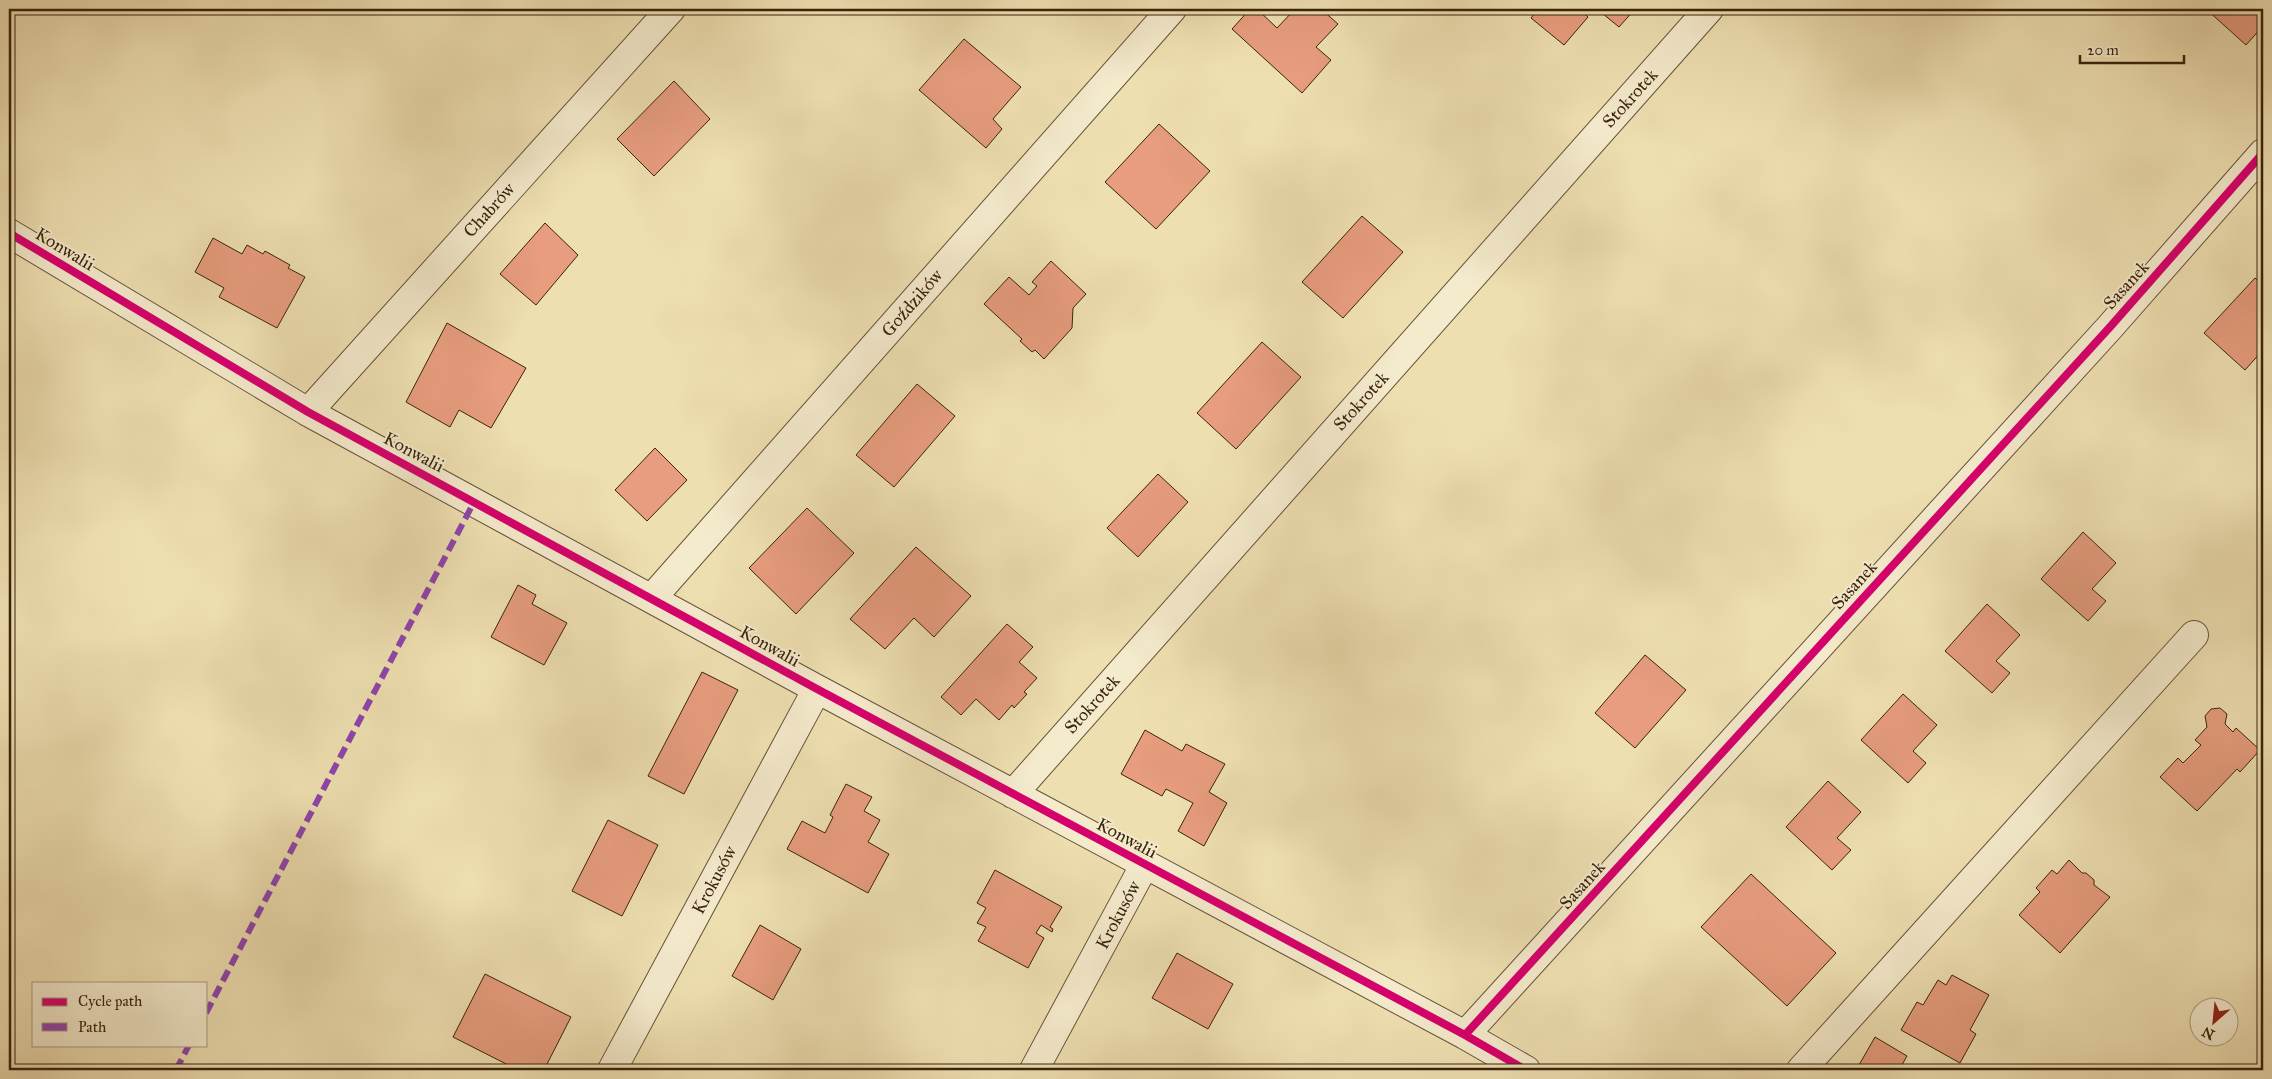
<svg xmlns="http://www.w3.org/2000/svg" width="2272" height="1079" viewBox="0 0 2272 1079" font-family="'IM FELL Great Primer',serif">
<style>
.building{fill:#e79d7e;stroke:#39230d}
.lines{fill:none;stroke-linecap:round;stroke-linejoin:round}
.minor-casing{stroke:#665236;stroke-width:30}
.minor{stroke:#f4eacc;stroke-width:28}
.quiet{stroke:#8e44ad;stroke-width:6;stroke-dasharray:12 6;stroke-linecap:butt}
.cycleway-casing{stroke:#f4eacc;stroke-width:11}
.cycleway{stroke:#d6006c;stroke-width:8}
.labels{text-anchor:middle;stroke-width:4;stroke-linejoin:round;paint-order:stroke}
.street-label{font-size:18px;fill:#39230d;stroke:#f4eacc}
</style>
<rect width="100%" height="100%" fill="#eedfb1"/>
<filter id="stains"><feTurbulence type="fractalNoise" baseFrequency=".004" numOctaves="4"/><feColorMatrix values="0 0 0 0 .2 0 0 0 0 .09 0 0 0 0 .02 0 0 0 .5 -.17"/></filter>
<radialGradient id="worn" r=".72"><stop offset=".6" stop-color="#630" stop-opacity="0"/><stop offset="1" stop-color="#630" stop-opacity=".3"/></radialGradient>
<path class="building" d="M 1250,9 L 1257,9 L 1277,28 L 1295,9 L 1321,9 L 1338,24 L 1316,47 L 1331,60 L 1302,93 L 1232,29 Z
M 1538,9 L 1591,9 L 1586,15 L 1588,17 L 1564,45 L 1531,18 Z
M 1597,9 L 1635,9 L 1619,27 Z
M 2206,9 L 2263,9 L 2263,26 L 2246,45 Z
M 964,39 L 1021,87 L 993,119 L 1002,129 L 986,148 L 919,90 Z
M 674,81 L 710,119 L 654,176 L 617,139 Z
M 1159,124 L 1210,171 L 1156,229 L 1105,182 Z
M 1362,216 L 1403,252 L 1343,318 L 1302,282 Z
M 545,223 L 578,255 L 536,305 L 500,274 Z
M 213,238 L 242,254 L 247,245 L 263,254 L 265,251 L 290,265 L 288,268 L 305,277 L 277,328 L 219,297 L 224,288 L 195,272 Z
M 1051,261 L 1086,294 L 1073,308 L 1072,328 L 1044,359 L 1035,350 L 1032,352 L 1020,341 L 1022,339 L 984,304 L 1009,277 L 1029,295 L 1037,286 L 1032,282 Z
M 2255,278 L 2263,285 L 2263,350 L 2245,370 L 2204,333 Z
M 447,323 L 526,368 L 491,428 L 459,410 L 450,427 L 406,402 Z
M 1262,342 L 1301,377 L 1236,449 L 1197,413 Z
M 917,384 L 955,416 L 894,487 L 856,455 Z
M 655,448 L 687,480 L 647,521 L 615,490 Z
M 1158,474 L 1188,502 L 1138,557 L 1107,528 Z
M 807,508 L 854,553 L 796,614 L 749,568 Z
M 2083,532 L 2116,563 L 2092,589 L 2106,601 L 2088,621 L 2041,579 Z
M 916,547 L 971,596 L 934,637 L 914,618 L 885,649 L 850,619 Z
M 518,585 L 536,595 L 532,604 L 567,623 L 544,665 L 491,637 Z
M 1987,604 L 2020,635 L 1996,661 L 2010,673 L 1992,693 L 1945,651 Z
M 1007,624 L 1033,647 L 1019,662 L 1037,678 L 1024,692 L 1027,694 L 1014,708 L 1012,705 L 999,720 L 976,699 L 961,715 L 941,697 Z
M 1645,655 L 1686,690 L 1635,748 L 1595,713 Z
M 702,672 L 738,690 L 684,794 L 648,776 Z
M 1903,694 L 1937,725 L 1913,751 L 1926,763 L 1908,783 L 1861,740 Z
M 2220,708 L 2227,714 L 2225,724 L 2233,732 L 2236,728 L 2260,750 L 2240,772 L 2237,769 L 2197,811 L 2160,777 L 2178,758 L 2183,763 L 2201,745 L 2195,740 L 2207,727 L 2205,716 L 2211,709 Z
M 1145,730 L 1182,751 L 1186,744 L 1225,764 L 1209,792 L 1227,803 L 1204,846 L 1178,831 L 1193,803 L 1166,789 L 1162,796 L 1121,774 Z
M 1828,781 L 1861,812 L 1837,838 L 1851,850 L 1832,870 L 1786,827 Z
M 846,784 L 872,797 L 864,811 L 880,820 L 868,842 L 889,854 L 868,893 L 787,849 L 802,821 L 825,833 L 833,817 L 830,815 Z
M 608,820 L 658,845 L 622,916 L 572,891 Z
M 2069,860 L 2082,873 L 2086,873 L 2094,880 L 2094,885 L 2110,897 L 2060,953 L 2019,915 L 2040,892 L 2036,888 L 2052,870 L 2057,874 Z
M 995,870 L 1062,907 L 1050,927 L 1053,929 L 1052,932 L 1041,925 L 1036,933 L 1044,938 L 1028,968 L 978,941 L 986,927 L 977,923 L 986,908 L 977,903 Z
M 1751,874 L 1836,953 L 1787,1006 L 1701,927 Z
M 760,925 L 801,949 L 773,1000 L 732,976 Z
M 1177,953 L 1233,984 L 1208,1029 L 1152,998 Z
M 485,974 L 571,1017 L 544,1070 L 518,1070 L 453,1037 Z
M 1952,975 L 1989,995 L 1970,1030 L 1976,1034 L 1960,1063 L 1901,1030 L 1917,1002 L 1923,1005 L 1938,980 L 1946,985 Z
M 1875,1037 L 1907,1056 L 1899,1070 L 1868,1070 L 1859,1065 Z"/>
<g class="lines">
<defs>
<path id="minor" d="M 9,233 L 308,412 L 817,689 L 1465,1035 L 1526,1070
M 308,412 L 671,9
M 652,598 L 1172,9
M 1013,794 L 1709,9
M 1465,1035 L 2110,327 L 2263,153
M 612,1070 L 817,689
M 1034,1070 L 1145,864
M 1801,1070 L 2194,635"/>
</defs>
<use href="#minor" class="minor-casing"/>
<use href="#minor" class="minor"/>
<path class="quiet" d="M 206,1013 L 474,502
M 176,1070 L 189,1045"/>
<defs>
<path id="cycleway" d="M 9,233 L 308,412 L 817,689 L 1465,1035 L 1526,1070
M 1465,1035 L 2110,327 L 2263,153"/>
</defs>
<use href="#cycleway" class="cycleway-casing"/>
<use href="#cycleway" class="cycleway"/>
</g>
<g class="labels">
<g class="street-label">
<text transform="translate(1630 98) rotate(-48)" y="6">Stokrotek</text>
<text transform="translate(489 210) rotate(-48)" y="6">Chabrów</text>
<text transform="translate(65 249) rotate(31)" y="6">Konwalii</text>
<text transform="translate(2126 285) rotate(-48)" y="6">Sasanek</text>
<text transform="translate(912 303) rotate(-49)" y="6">Goździków</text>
<text transform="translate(1361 401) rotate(-48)" y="6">Stokrotek</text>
<text transform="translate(414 452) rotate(28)" y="6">Konwalii</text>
<text transform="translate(1854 585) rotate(-48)" y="6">Sasanek</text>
<text transform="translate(770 646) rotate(29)" y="6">Konwalii</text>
<text transform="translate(1092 704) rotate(-48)" y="6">Stokrotek</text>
<text transform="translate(1127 838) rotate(28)" y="6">Konwalii</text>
<text transform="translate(714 880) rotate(-62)" y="6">Krokusów</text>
<text transform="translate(1582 885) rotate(-48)" y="6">Sasanek</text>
<text transform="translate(1118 915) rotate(-62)" y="6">Krokusów</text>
</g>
</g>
<rect width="2272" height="1079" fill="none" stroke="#eedfb1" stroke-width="30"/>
<rect x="10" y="10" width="2252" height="1059" fill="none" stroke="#39230d" stroke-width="2.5"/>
<rect x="15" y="15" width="2242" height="1049" fill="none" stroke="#39230d"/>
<rect x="32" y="982" width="175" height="65" fill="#f4eacc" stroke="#a99a80"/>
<rect x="42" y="998" width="25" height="8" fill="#d6006c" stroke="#a99a80"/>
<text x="78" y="1006" font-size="15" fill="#39230d">Cycle path</text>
<rect x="42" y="1023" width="25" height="8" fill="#8e44ad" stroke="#a99a80"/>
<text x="78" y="1032" font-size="15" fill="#39230d">Path</text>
<g transform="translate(2214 1022) rotate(207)"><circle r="24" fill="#f4eacc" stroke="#a99a80"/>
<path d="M0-4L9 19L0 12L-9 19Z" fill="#8f2418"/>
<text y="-8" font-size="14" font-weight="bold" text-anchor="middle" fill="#39230d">N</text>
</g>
<path d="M2080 55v8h104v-8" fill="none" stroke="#39230d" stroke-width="2.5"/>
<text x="2087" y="55" font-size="15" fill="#39230d" stroke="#f4eacc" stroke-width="4" paint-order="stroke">20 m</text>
<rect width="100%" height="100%" filter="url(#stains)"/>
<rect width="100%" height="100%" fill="url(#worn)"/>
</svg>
